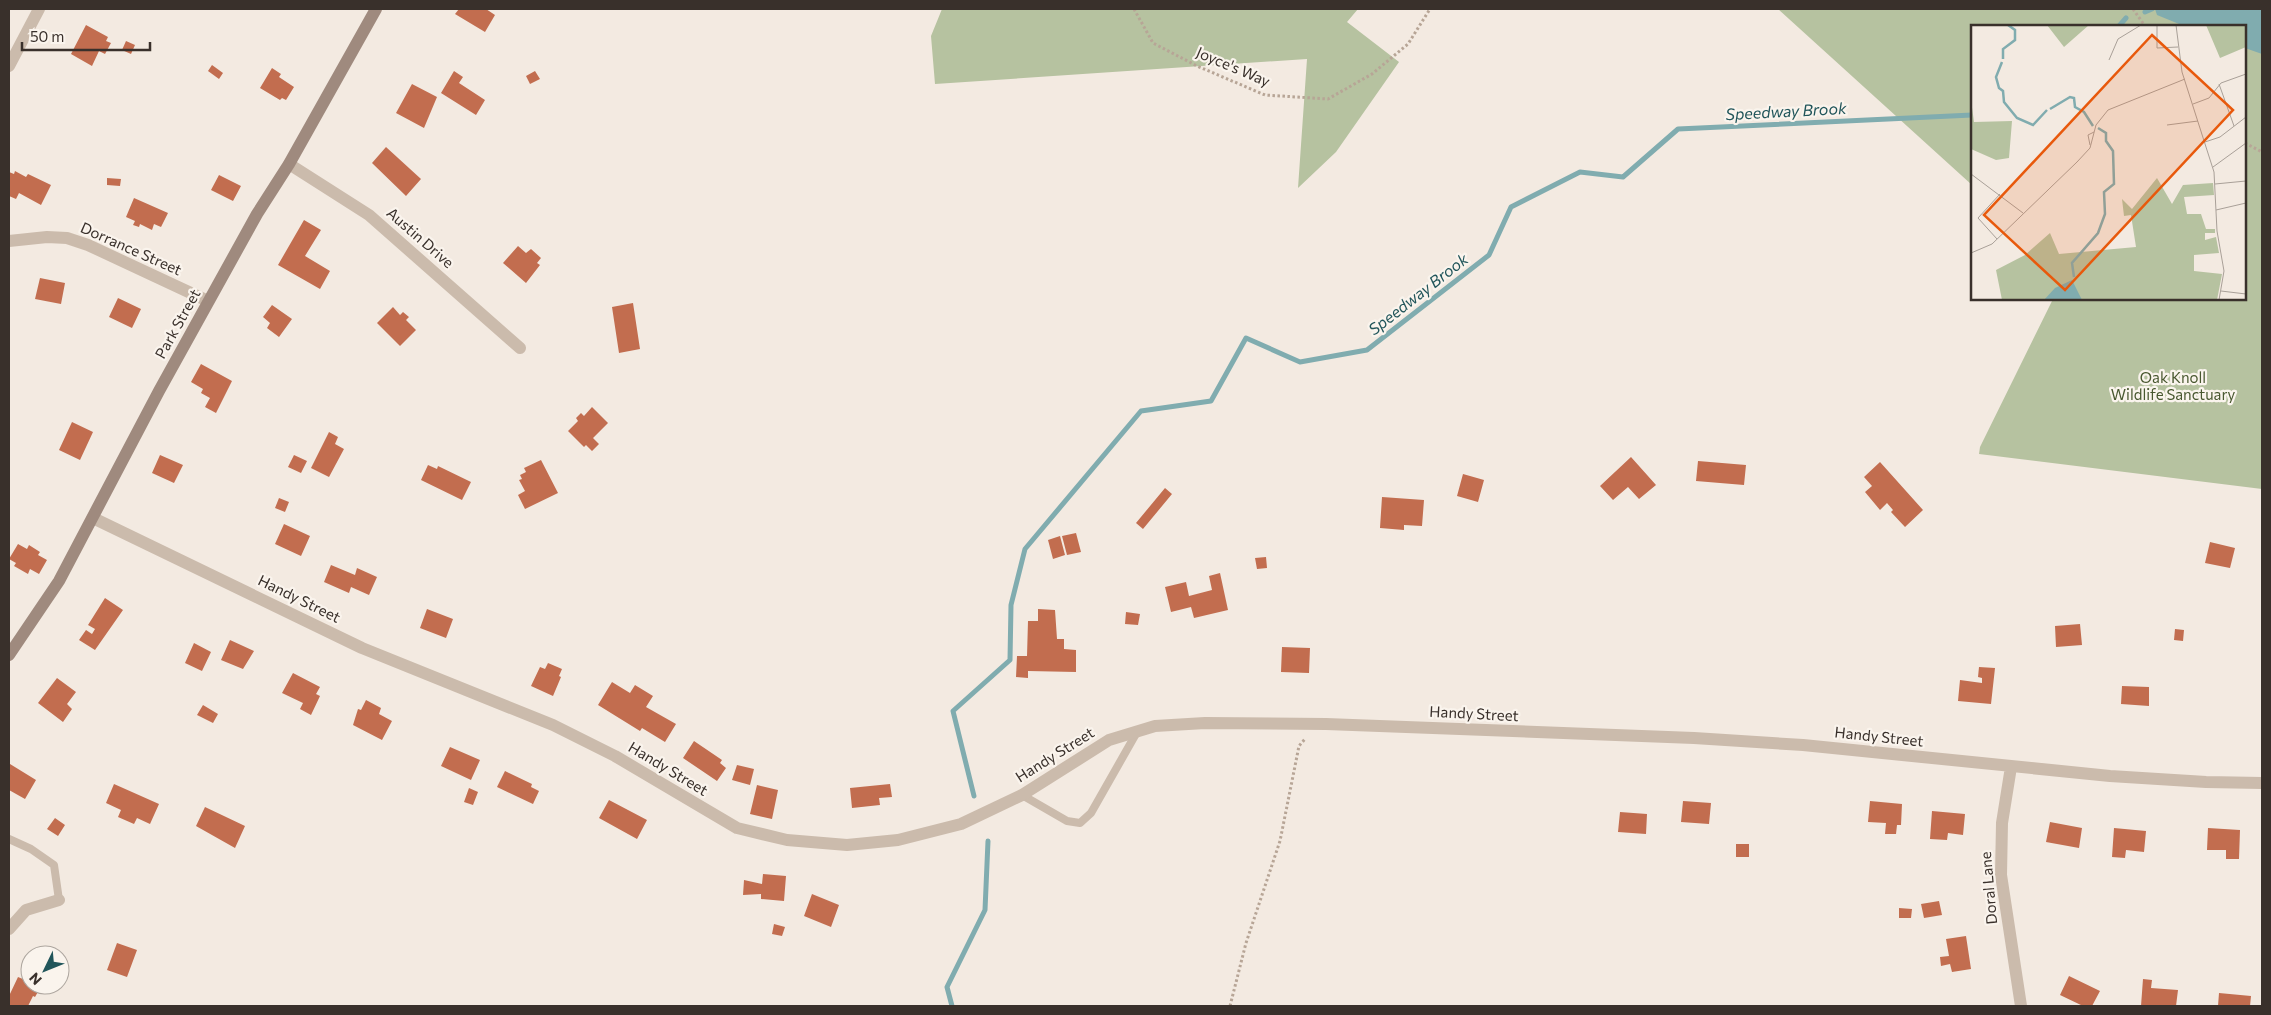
<svg xmlns="http://www.w3.org/2000/svg" width="2271" height="1015" viewBox="0 0 2271 1015" font-family="Commissioner,sans-serif">
<style>
.green{fill:#b6c2a0}
.water{fill:#80acaf}
.lines{fill:none;stroke-linecap:round;stroke-linejoin:round}
.stream{stroke:#80acaf;stroke-width:5}
.building{fill:#c26d4f}
.path{stroke:#b7a596;stroke-width:3;stroke-dasharray:2.5 2.5;stroke-linecap:butt}
.lane{stroke:#cbbbac;stroke-width:8}
.street{stroke:#cbbbac;stroke-width:12}
.secondary{stroke:#9f8a7e;stroke-width:12}
.labels{text-anchor:middle;stroke-width:4.5;stroke-linejoin:round;paint-order:stroke}
.street-label{font-size:15px;fill:#39302b;stroke:#faf4ed}
.park-label{font-size:15px;fill:#48572f;stroke:#faf4ed}
.water-label{font-size:16px;font-style:italic;fill:#21555a;stroke:#faf4ed}
.inset-river{fill:none;stroke:#80acaf;stroke-width:2.5}
.inset-road{fill:none;stroke:#a9a098;stroke-width:1}
.view{fill:#e8590c;fill-opacity:0.15;stroke:#e8590c;stroke-width:2.5}
.inset-edge{fill:none;stroke:#39302b;stroke-width:2.5}
</style>
<rect width="100%" height="100%" fill="#f3eae1"/>
<path class="green" d="M 942,9 L 1358,9 L 1347,22 L 1399,62 L 1336,152 L 1298,188 L 1307,59 L 935,84 L 931,36 Z
M 1778,9 L 2262,9 L 2262,489 L 1979,454 L 1980,447 L 2053,299 L 2245,299 L 2245,26 L 1972,26 L 1972,185 Z"/>
<path class="water" d="M 2155,9 L 2262,9 L 2262,54 L 2245,48 L 2245,26 L 2184,26 L 2157,15 Z"/>
<g class="lines">
<path class="stream" d="M 2145,12 L 2152,9
M 2119,26 L 2126,18
M 974,796 L 953,711 L 1010,660 L 1011,605 L 1025,549 L 1141,411 L 1211,401 L 1246,338 L 1300,362 L 1367,350 L 1489,255 L 1511,207 L 1580,172 L 1623,177 L 1678,129 L 1972,115
M 952,1006 L 947,987 L 985,910 L 988,841"/>
</g>
<path class="building" d="M 459,9 L 486,9 L 495,15 L 485,32 L 455,14 Z
M 86,25 L 108,37 L 106,41 L 111,43 L 105,54 L 99,51 L 92,66 L 71,54 Z
M 126,41 L 135,45 L 131,54 L 122,50 Z
M 212,65 L 223,73 L 219,79 L 208,71 Z
M 272,68 L 281,74 L 279,77 L 294,87 L 286,100 L 282,98 L 280,100 L 260,88 Z
M 454,71 L 463,77 L 459,83 L 485,100 L 476,115 L 441,93 Z
M 535,71 L 540,79 L 530,84 L 526,76 Z
M 412,84 L 437,97 L 424,128 L 396,113 Z
M 386,147 L 421,179 L 406,196 L 372,163 Z
M 15,171 L 26,177 L 28,174 L 51,185 L 41,205 L 19,193 L 16,199 L 9,196 L 9,172 L 14,174 Z
M 219,175 L 241,186 L 233,201 L 211,190 Z
M 107,178 L 121,179 L 120,186 L 107,185 Z
M 134,198 L 168,213 L 161,227 L 154,224 L 152,230 L 140,224 L 139,227 L 133,225 L 135,221 L 126,217 Z
M 304,220 L 321,230 L 305,256 L 330,271 L 320,289 L 278,265 Z
M 518,246 L 526,253 L 531,249 L 541,258 L 537,263 L 540,265 L 526,283 L 503,263 Z
M 40,278 L 65,283 L 61,304 L 35,299 Z
M 118,298 L 141,309 L 132,328 L 109,317 Z
M 633,303 L 640,349 L 619,353 L 612,307 Z
M 272,305 L 292,319 L 279,337 L 267,328 L 270,323 L 263,317 Z
M 393,307 L 400,315 L 403,312 L 409,317 L 406,320 L 416,330 L 400,346 L 377,323 Z
M 201,364 L 232,381 L 216,413 L 205,407 L 210,398 L 201,393 L 203,389 L 191,382 Z
M 592,407 L 608,423 L 593,438 L 599,444 L 592,451 L 586,445 L 584,447 L 568,431 L 578,421 L 576,418 L 581,413 L 584,416 Z
M 72,422 L 93,432 L 80,460 L 59,450 Z
M 329,432 L 338,437 L 335,444 L 344,449 L 329,477 L 311,468 Z
M 160,455 L 183,465 L 174,483 L 152,473 Z
M 294,455 L 307,461 L 301,473 L 288,467 Z
M 1631,457 L 1656,485 L 1639,499 L 1628,487 L 1613,500 L 1600,486 Z
M 541,460 L 558,493 L 525,509 L 518,495 L 525,491 L 519,480 L 522,479 L 520,475 L 526,472 L 524,468 Z
M 1698,461 L 1746,465 L 1744,485 L 1696,481 Z
M 1880,462 L 1923,510 L 1905,527 L 1891,512 L 1893,510 L 1887,503 L 1880,510 L 1865,492 L 1872,486 L 1864,477 Z
M 428,465 L 437,469 L 438,466 L 471,482 L 462,500 L 421,480 Z
M 1463,474 L 1484,480 L 1478,502 L 1457,496 Z
M 1165,488 L 1172,494 L 1143,529 L 1136,523 Z
M 1382,497 L 1424,500 L 1422,526 L 1404,525 L 1404,530 L 1380,528 Z
M 279,498 L 289,502 L 285,512 L 275,508 Z
M 284,524 L 310,536 L 301,556 L 275,544 Z
M 1076,533 L 1081,552 L 1067,555 L 1062,536 Z
M 1060,536 L 1065,555 L 1053,559 L 1048,540 Z
M 2210,542 L 2235,548 L 2230,568 L 2205,563 Z
M 18,544 L 27,549 L 29,545 L 40,552 L 38,555 L 47,560 L 39,574 L 30,569 L 28,574 L 14,566 L 16,563 L 9,559 Z
M 1266,557 L 1267,568 L 1257,569 L 1255,558 Z
M 331,565 L 355,575 L 357,568 L 377,577 L 369,595 L 351,587 L 349,593 L 324,582 Z
M 1220,573 L 1228,610 L 1194,618 L 1191,607 L 1171,612 L 1165,587 L 1186,582 L 1189,596 L 1212,590 L 1209,576 Z
M 105,598 L 123,610 L 95,650 L 79,640 L 86,630 L 92,634 L 95,629 L 88,625 Z
M 427,609 L 453,619 L 446,638 L 420,628 Z
M 1038,609 L 1055,610 L 1057,639 L 1064,639 L 1064,649 L 1076,650 L 1076,672 L 1028,671 L 1028,678 L 1016,677 L 1017,656 L 1027,656 L 1028,621 L 1038,621 Z
M 1126,612 L 1140,614 L 1138,625 L 1125,624 Z
M 2080,624 L 2082,645 L 2056,647 L 2055,626 Z
M 2175,629 L 2184,630 L 2183,641 L 2174,640 Z
M 230,640 L 254,651 L 243,669 L 221,660 Z
M 194,643 L 211,652 L 202,671 L 185,663 Z
M 1282,647 L 1310,648 L 1309,673 L 1281,672 Z
M 548,663 L 562,669 L 559,676 L 561,677 L 553,696 L 531,686 L 540,667 L 545,669 Z
M 1979,667 L 1995,668 L 1991,704 L 1958,701 L 1960,680 L 1982,683 L 1982,678 L 1978,677 Z
M 293,673 L 320,687 L 316,694 L 320,696 L 311,715 L 300,709 L 303,703 L 282,693 Z
M 57,678 L 76,692 L 67,704 L 72,709 L 63,722 L 38,703 Z
M 612,682 L 630,693 L 635,685 L 653,696 L 646,707 L 676,724 L 665,742 L 642,728 L 640,731 L 598,705 Z
M 2122,686 L 2149,687 L 2149,706 L 2121,704 Z
M 366,700 L 381,708 L 379,714 L 392,721 L 382,740 L 353,725 L 358,709 L 361,710 Z
M 203,705 L 218,714 L 213,723 L 197,715 Z
M 694,741 L 722,760 L 720,763 L 726,768 L 717,781 L 683,758 Z
M 450,747 L 480,760 L 471,780 L 441,766 Z
M 10,764 L 36,780 L 25,799 L 9,790 Z
M 737,765 L 754,769 L 750,785 L 732,780 Z
M 505,771 L 532,784 L 531,787 L 539,791 L 533,804 L 497,787 Z
M 114,784 L 159,804 L 150,824 L 137,818 L 134,824 L 118,817 L 121,810 L 106,803 Z
M 890,784 L 892,797 L 879,798 L 880,805 L 852,808 L 850,788 Z
M 757,785 L 778,790 L 772,819 L 750,814 Z
M 469,788 L 478,792 L 473,805 L 464,802 Z
M 609,800 L 647,820 L 637,839 L 599,818 Z
M 1683,801 L 1711,803 L 1709,824 L 1681,822 Z
M 1870,801 L 1902,804 L 1901,825 L 1897,825 L 1896,834 L 1885,834 L 1886,823 L 1868,822 Z
M 205,807 L 245,826 L 235,848 L 196,826 Z
M 1932,811 L 1965,814 L 1963,835 L 1948,833 L 1947,840 L 1930,839 Z
M 1620,812 L 1647,814 L 1646,834 L 1618,832 Z
M 55,818 L 65,825 L 58,836 L 47,829 Z
M 2050,822 L 2082,828 L 2079,848 L 2046,842 Z
M 2114,828 L 2146,831 L 2144,852 L 2126,850 L 2125,858 L 2112,857 Z
M 2208,828 L 2240,830 L 2239,859 L 2226,859 L 2226,850 L 2207,850 Z
M 1736,844 L 1749,844 L 1749,857 L 1736,857 Z
M 763,874 L 786,876 L 784,901 L 761,899 L 761,894 L 743,895 L 744,880 L 762,884 Z
M 812,894 L 839,905 L 831,927 L 804,916 Z
M 1939,901 L 1942,915 L 1924,918 L 1921,904 Z
M 1899,908 L 1912,909 L 1911,918 L 1899,918 Z
M 774,924 L 785,927 L 782,936 L 772,934 Z
M 1966,936 L 1971,969 L 1952,972 L 1950,964 L 1941,966 L 1940,957 L 1949,956 L 1946,939 Z
M 117,943 L 137,950 L 127,977 L 107,970 Z
M 2069,976 L 2100,991 L 2092,1006 L 2083,1006 L 2060,995 Z
M 18,977 L 30,982 L 30,985 L 36,985 L 35,988 L 39,990 L 35,997 L 33,996 L 28,1006 L 9,1006 L 9,996 Z
M 2143,979 L 2152,980 L 2151,988 L 2178,990 L 2176,1006 L 2141,1006 Z
M 2219,993 L 2251,996 L 2250,1006 L 2218,1006 Z"/>
<g class="lines">
<path class="path" d="M 1134,9 L 1153,43 L 1197,66 L 1265,95 L 1328,99 L 1372,74 L 1408,44 L 1430,9
M 2133,9 L 2145,26
M 2245,143 L 2262,152
M 1230,1006 L 1246,943 L 1280,841 L 1299,746 L 1305,739"/>
<path class="lane" d="M 1022,795 L 1067,821 L 1080,823 L 1091,813 L 1137,732
M 9,839 L 31,849 L 54,865 L 59,900"/>
<path class="street" d="M 9,66 L 39,9
M 289,164 L 369,215 L 520,348
M 9,241 L 47,237 L 67,238 L 88,245 L 208,301
M 93,518 L 362,648 L 553,725 L 615,756 L 737,828 L 787,840 L 847,845 L 898,840 L 961,824 L 1022,795 L 1109,740 L 1155,726 L 1205,723 L 1326,724 L 1694,738 L 1803,745 L 2110,776 L 2206,782 L 2262,783
M 2011,767 L 2002,823 L 2001,875 L 2021,1006
M 9,929 L 26,910 L 59,900"/>
<path class="secondary" d="M 9,655 L 59,581 L 159,391 L 257,214 L 289,164 L 376,9"/>
</g>
<g class="labels">
<g class="street-label">
<text transform="translate(1233 67) rotate(23)" y="5">Joyce's Way</text>
<text transform="translate(420 238) rotate(41)" y="5">Austin Drive</text>
<text transform="translate(131 249) rotate(24)" y="5">Dorrance Street</text>
<text transform="translate(178 324) rotate(-61)" y="5">Park Street</text>
<text transform="translate(299 599) rotate(26)" y="5">Handy Street</text>
<text transform="translate(1474 714) rotate(3)" y="5">Handy Street</text>
<text transform="translate(1879 737) rotate(6)" y="5">Handy Street</text>
<text transform="translate(1055 755) rotate(-32)" y="5">Handy Street</text>
<text transform="translate(668 769) rotate(31)" y="5">Handy Street</text>
<text transform="translate(1989 888) rotate(-95)" y="5">Doral Lane</text>
</g>
<g class="park-label">
<text x="2173" y="383">Oak Knoll<tspan x="2173" dy="17">Wildlife Sanctuary</tspan></text>
</g>
<g class="water-label">
<text transform="translate(1786 111) rotate(-3)" y="6">Speedway Brook</text>
<text transform="translate(1418 294) rotate(-38)" y="6">Speedway Brook</text>
</g>
</g>
<g transform="translate(1971 25)">
<rect width="275" height="275" fill="#f3eae1"/>
<path d="M 76,0 L 118,0 L 93,22 ZM 235,0 L 275,0 L 275,22 L 249,33 ZM 0,75 L 3,97 L 41,96 L 38,133 L 25,135 L 0,124 ZM 186,153 L 201,179 L 212,160 L 242,158 L 243,170 L 213,172 L 216,189 L 230,189 L 235,204 L 244,204 L 244,208 L 234,208 L 234,215 L 245,212 L 248,228 L 223,230 L 223,246 L 251,249 L 246,275 L 31,275 L 25,245 L 54,230 L 79,208 L 88,229 L 165,222 L 160,190 L 153,191 L 151,174 L 161,184 Z" fill="#b6c2a0"/>
<path d="M 101,255 L 111,275 L 73,275 L 84,263 Z" fill="#80acaf"/>
<path class="inset-river" d="M 32,34 L 32,24 L 44,15 L 44,5 L 37,0M 31,37 L 25,52 L 28,63 L 32,66 L 33,77 L 46,93 L 62,100 L 76,85M 79,84 L 99,72 L 103,73 L 104,82 L 113,87 L 122,101M 103,252 L 101,238 L 127,208 L 134,189 L 133,167 L 143,159 L 142,126 L 135,116 L 135,108 L 127,103"/>
<path class="inset-road" d="M 186,0 L 186,23 L 207,22M 205,0 L 211,47 L 243,147 L 246,206 L 253,246 L 248,275M 138,35 L 147,14 L 170,0M 248,59 L 263,101M 222,79 L 238,73 L 250,58 L 275,49M 196,100 L 227,96M 234,117 L 249,112 L 275,92M 119,120 L 117,110 L 123,107M 242,142 L 275,118M 0,149 L 52,188M 244,159 L 275,156M 245,185 L 275,178M 26,214 L 7,193 L 29,169M 0,228 L 21,219 L 106,137 L 119,123 L 125,100 L 137,85 L 214,54M 250,266 L 275,269"/>
<path class="view" d="M 181,10 L 262,85 L 94,265 L 13,190 Z"/>
<rect width="275" height="275" class="inset-edge"/>
</g>
<rect width="2271" height="1015" fill="none" stroke="#39302b" stroke-width="20"/>
<g transform="translate(45 970) rotate(227)"><circle r="24" fill="#faf4ed" stroke="#ada69f"/>
<path d="M0-4L9 19L0 12L-9 19Z" fill="#21555a"/>
<text y="-8" font-size="14" font-weight="bold" text-anchor="middle" fill="#39302b">N</text>
</g>
<path d="M22 42v8h128v-8" fill="none" stroke="#39302b" stroke-width="2.5"/>
<text x="30" y="42" font-size="15" fill="#39302b" stroke="#faf4ed" stroke-width="4" paint-order="stroke">50 m</text>
</svg>
